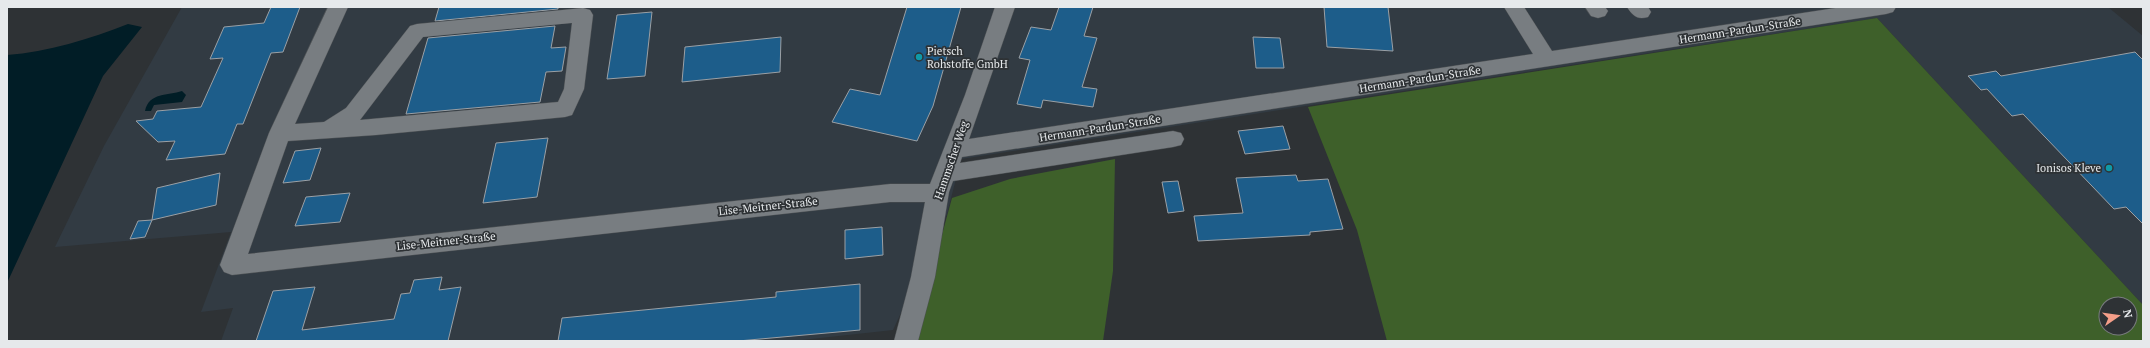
<svg xmlns="http://www.w3.org/2000/svg" width="2150" height="348" viewBox="0 0 2150 348" font-family="'PT Serif',serif">
<style>
.built{fill:#323b43}
.green{fill:#3e602a;fill-rule:evenodd}
.water{fill:#011d26}
.building{fill:#1d5d8a;stroke:#9ba0a5}
.lines{fill:none;stroke-linecap:round;stroke-linejoin:round}
.minor-casing{stroke:#4c5053;stroke-width:1}
.minor{fill:#787d81;fill-rule:evenodd}
.culture-dot{fill:#0f9aa8;stroke:#2e3235;stroke-width:1.5}
.labels{text-anchor:middle;stroke-width:3.5;stroke-linejoin:round;paint-order:stroke}
.street-label{font-size:11px;fill:#e6e9eb;stroke:#2e3235}
.poi-label{font-size:11px;fill:#e6e9eb;stroke:#2e3235;text-anchor:start}
</style>
<rect width="100%" height="100%" fill="#2e3235"/>
<path class="built" d="M 182,7 L 2108,7 L 2143,36 L 2143,305 L 1877,18 L 961,159 L 947,214 L 893,330 L 793,341 L 221,341 L 233,308 L 201,312 L 231,232 L 55,247 L 104,146 Z"/>
<path class="green" d="M 1877,18 L 2143,305 L 2143,341 L 1387,341 L 1357,230 L 1308,107 ZM 2106,304 L 2130,304 L 2130,328 L 2106,328 Z
M 1115,159 L 1113,271 L 1103,341 L 913,341 L 952,198 L 1010,179 Z"/>
<path class="water" d="M 128,24 L 142,27 L 103,76 L 7,283 L 7,55 C 48,52 90,39 128,24 Z
M 182,91 L 186,95 L 182,102 L 154,105 L 151,111 L 145,111 C 149,92 168,96 182,91 Z"/>
<path class="building" d="M 271,7 L 300,7 L 283,52 L 271,53 L 243,124 L 237,124 L 225,154 L 166,160 L 175,141 L 158,142 L 136,121 L 153,119 L 157,111 L 201,107 L 223,58 L 210,59 L 224,27 L 264,23 Z
M 439,7 L 558,7 L 558,9 L 435,21 Z
M 907,7 L 961,7 L 933,106 L 917,141 L 832,122 L 850,89 L 880,95 Z
M 1059,7 L 1093,7 L 1084,36 L 1097,38 L 1082,87 L 1097,89 L 1093,107 L 1043,100 L 1041,108 L 1017,104 L 1030,60 L 1019,58 L 1031,27 L 1051,30 Z
M 1324,7 L 1388,7 L 1393,51 L 1327,47 Z
M 652,12 L 645,76 L 607,79 L 617,15 Z
M 555,26 L 551,48 L 566,47 L 562,71 L 546,72 L 540,102 L 406,114 L 428,38 Z
M 781,37 L 780,72 L 682,82 L 685,47 Z
M 1253,37 L 1280,38 L 1284,68 L 1256,68 Z
M 2135,52 L 2143,60 L 2143,224 L 2126,207 L 2114,209 L 2023,114 L 2012,116 L 1987,89 L 1981,90 L 1968,76 L 1996,71 L 2001,76 Z
M 1283,126 L 1290,149 L 1245,154 L 1238,131 Z
M 548,138 L 537,197 L 483,203 L 496,143 Z
M 321,148 L 310,180 L 283,183 L 295,151 Z
M 220,173 L 216,205 L 152,220 L 145,237 L 130,239 L 138,221 L 152,220 L 157,188 Z
M 1296,175 L 1298,181 L 1328,179 L 1343,229 L 1310,232 L 1310,235 L 1198,241 L 1194,216 L 1243,213 L 1236,178 Z
M 1178,181 L 1184,211 L 1168,213 L 1162,182 Z
M 350,193 L 340,222 L 295,226 L 306,197 Z
M 882,227 L 883,255 L 845,259 L 845,230 Z
M 442,277 L 439,290 L 461,287 L 448,341 L 256,341 L 273,291 L 315,287 L 302,330 L 394,319 L 401,294 L 410,293 L 414,280 Z
M 860,284 L 860,330 L 738,341 L 558,341 L 562,318 L 776,297 L 776,292 Z"/>
<g class="lines">
<defs>
<path id="minor" d="M 328,7 L 348,7 L 295,124 L 324,122 L 346,108 L 410,26 L 417,24 L 583,8 L 590,10 L 593,15 L 584,89 L 572,115 L 565,117 L 376,135 L 288,141 L 248,254 L 890,184 L 930,184 L 965,95 L 995,7 L 1015,7 L 969,139 L 1533,54 L 1504,7 L 1524,7 L 1552,51 L 1842,7 L 1896,7 L 1893,12 L 1886,14 L 962,157 L 960,163 L 1173,131 L 1181,133 L 1184,139 L 1181,145 L 1173,147 L 953,181 L 949,192 L 935,277 L 918,341 L 894,341 L 911,277 L 925,202 L 890,202 L 232,275 L 224,272 L 220,265 L 269,133 ZM 572,23 L 564,89 L 558,102 L 360,120 L 423,37 Z
M 1585,7 L 1605,7 L 1608,11 L 1605,16 L 1598,18 L 1591,16 Z
M 1627,7 L 1648,7 L 1651,12 L 1648,17 C 1637,20 1633,16 1627,7 Z"/>
</defs>
<use href="#minor" class="minor-casing"/>
<use href="#minor" class="minor"/>
</g>
<g class="culture-dot">
<circle cx="919" cy="57" r="4"/>
<circle cx="2109" cy="168" r="4"/>
</g>
<g class="labels">
<g class="street-label">
<text transform="translate(1740 30) rotate(-9)" y="4">Hermann-Pardun-Straße</text>
<text transform="translate(1420 79) rotate(-9)" y="4">Hermann-Pardun-Straße</text>
<text transform="translate(1100 128) rotate(-9)" y="4">Hermann-Pardun-Straße</text>
<text transform="translate(951 160) rotate(-71)" y="4">Hammscher Weg</text>
<text transform="translate(768 206) rotate(-6)" y="4">Lise-Meitner-Straße</text>
<text transform="translate(446 241) rotate(-6)" y="4">Lise-Meitner-Straße</text>
</g>
<g class="poi-label">
<text x="927" y="55">Pietsch<tspan x="927" dy="13">Rohstoffe GmbH</tspan></text>
<text x="2101" y="172" text-anchor="end">Ionisos Kleve</text>
</g>
</g>
<rect width="2150" height="348" fill="none" stroke="#e6e9eb" stroke-width="16"/>
<g transform="translate(2118 316) rotate(77)"><circle r="19" fill="#2e3235" stroke="#787b7e"/>
<path d="M0-3L7 15L0 10L-7 15Z" fill="#f49e89"/>
<text y="-6" font-size="11" font-weight="bold" text-anchor="middle" fill="#e6e9eb">N</text>
</g>
</svg>
